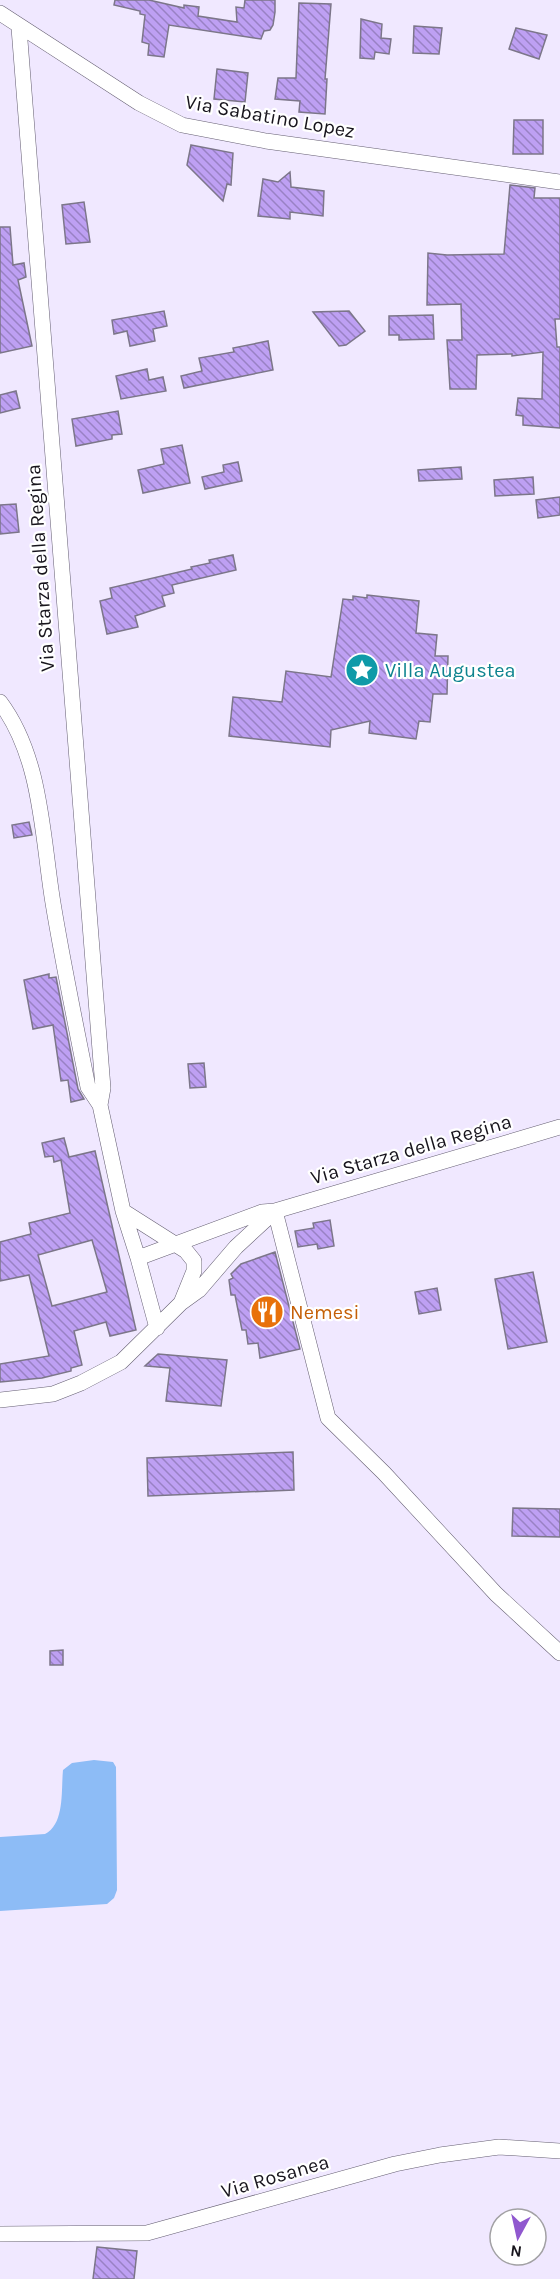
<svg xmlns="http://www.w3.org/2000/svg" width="560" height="2279" viewBox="0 0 560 2279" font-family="Karla,sans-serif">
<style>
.water{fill:#8dbcf6}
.building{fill:url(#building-back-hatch);stroke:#7c7689;stroke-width:1.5;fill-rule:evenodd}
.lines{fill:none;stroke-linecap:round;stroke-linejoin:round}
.minor-casing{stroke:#655f72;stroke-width:16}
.minor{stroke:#fff;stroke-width:15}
.labels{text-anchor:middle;stroke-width:4.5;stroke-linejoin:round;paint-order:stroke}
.street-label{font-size:20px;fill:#17141c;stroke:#fff}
.culture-label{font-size:20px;fill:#0d838f;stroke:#fff;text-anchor:start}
.food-label{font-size:20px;fill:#c56008;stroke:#fff;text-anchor:start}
</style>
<defs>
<pattern id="building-back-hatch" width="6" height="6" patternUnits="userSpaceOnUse" patternTransform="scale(1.5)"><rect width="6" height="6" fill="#bea0f3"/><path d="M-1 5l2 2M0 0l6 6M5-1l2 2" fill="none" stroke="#9981c4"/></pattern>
</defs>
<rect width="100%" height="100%" fill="#f0e8ff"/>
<path class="water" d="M 94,1760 L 113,1762 L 116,1767 L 117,1890 L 114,1898 L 107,1904 L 0,1911 L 0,1837 L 45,1834 C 65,1824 61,1790 63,1770 L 72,1763 Z"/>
<path class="building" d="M 115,0 L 149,0 L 184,8 L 184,5 L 199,7 L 198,16 L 237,22 L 236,7 L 244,8 L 245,0 L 275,0 L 275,12 L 273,25 L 270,30 L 264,31 L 261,39 L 169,25 L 164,57 L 148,55 L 149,44 L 142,42 L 145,15 L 140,14 L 140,11 L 114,5 Z
M 299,3 L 331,4 L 325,79 L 327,79 L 325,114 L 299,112 L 300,101 L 275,99 L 278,78 L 296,78 Z
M 361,19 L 382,24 L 381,38 L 391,39 L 389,54 L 375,52 L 374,59 L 360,58 Z
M 414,26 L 442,28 L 439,54 L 413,53 Z
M 516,28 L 547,35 L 539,59 L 509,49 Z
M 217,69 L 248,73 L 245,102 L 214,99 Z
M 514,120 L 543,120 L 543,154 L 513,154 Z
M 191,145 L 233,153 L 231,185 L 227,184 L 223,201 L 187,165 Z
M 290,172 L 291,187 L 324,191 L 323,216 L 290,212 L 290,219 L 258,216 L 263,179 L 278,182 Z
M 510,185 L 535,188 L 534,198 L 560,198 L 560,319 L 555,319 L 557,347 L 560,347 L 560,428 L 523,425 L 523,416 L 516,415 L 518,398 L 542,399 L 543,352 L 512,356 L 512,354 L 477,355 L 476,389 L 450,389 L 447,340 L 462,340 L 461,304 L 427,305 L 428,253 L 447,255 L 504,254 Z
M 84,202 L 90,242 L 66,244 L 62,205 Z
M 0,227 L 10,227 L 13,265 L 24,263 L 26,277 L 18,280 L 32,346 L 0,353 Z
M 164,311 L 167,326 L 153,329 L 155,341 L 130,346 L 127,331 L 114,334 L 112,320 Z
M 349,311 L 365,331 L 346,345 L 339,346 L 313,312 Z
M 433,315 L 434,339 L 399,340 L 399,335 L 389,335 L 389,316 Z
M 268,341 L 273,370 L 184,388 L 181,376 L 202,371 L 199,358 L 234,352 L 233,348 Z
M 147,369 L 149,380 L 163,377 L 166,391 L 121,399 L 116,376 Z
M 16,391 L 20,408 L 0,413 L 0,395 Z
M 118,411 L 122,434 L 112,435 L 112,439 L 76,446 L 72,419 Z
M 182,445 L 190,483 L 143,493 L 138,470 L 164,464 L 161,449 Z
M 238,462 L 242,481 L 205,489 L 202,477 L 224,472 L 223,465 Z
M 461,467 L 462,479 L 419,481 L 418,470 Z
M 533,477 L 534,494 L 495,496 L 494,480 Z
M 560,497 L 560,515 L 538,518 L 536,500 Z
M 16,504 L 19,532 L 0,534 L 0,505 Z
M 233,555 L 236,570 L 172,585 L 174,593 L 162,596 L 165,606 L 135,616 L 138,627 L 107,634 L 100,601 L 112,598 L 110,588 L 192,569 L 191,567 L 210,563 L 209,560 Z
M 367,595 L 419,601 L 416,633 L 437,635 L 435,656 L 448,656 L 447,694 L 433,694 L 430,722 L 419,721 L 416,739 L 369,733 L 370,721 L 331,730 L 330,747 L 229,736 L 233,697 L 282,702 L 286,671 L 331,677 L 343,599 L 353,600 L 353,596 L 367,598 Z
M 29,822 L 32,835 L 14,838 L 12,825 Z
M 49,974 L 49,978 L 56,977 L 78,1089 L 84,1099 L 71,1102 L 68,1080 L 61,1081 L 53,1025 L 33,1029 L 24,980 Z
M 204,1063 L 206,1087 L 190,1088 L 188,1064 Z
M 64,1138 L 69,1157 L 95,1151 L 136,1330 L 110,1336 L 106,1322 L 74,1331 L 82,1365 L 71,1368 L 71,1371 L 42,1378 L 0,1382 L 0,1364 L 49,1356 L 29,1275 L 0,1281 L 0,1242 L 31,1234 L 29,1223 L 70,1213 L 61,1160 L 54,1162 L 53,1156 L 45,1157 L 42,1143 ZM 92,1240 L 107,1292 L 52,1306 L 38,1255 Z
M 330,1220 L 334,1246 L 318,1249 L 317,1244 L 298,1247 L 295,1231 L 314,1228 L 313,1223 Z
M 275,1252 L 300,1349 L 260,1358 L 258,1343 L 248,1344 L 246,1330 L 242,1330 L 235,1295 L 231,1295 L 229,1280 L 233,1278 L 231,1274 L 241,1264 Z
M 533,1272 L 547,1342 L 508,1349 L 495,1279 Z
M 437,1288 L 441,1310 L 419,1314 L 415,1292 Z
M 158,1354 L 227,1360 L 221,1406 L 166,1401 L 170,1368 L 145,1366 Z
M 293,1452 L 294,1490 L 148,1496 L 147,1458 Z
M 513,1508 L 560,1509 L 560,1537 L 512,1536 Z
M 63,1650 L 63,1665 L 50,1665 L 50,1651 Z
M 97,2247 L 137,2251 L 134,2279 L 93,2279 Z"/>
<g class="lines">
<defs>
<path id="minor" d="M 0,13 L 139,103 L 182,125 L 266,141 L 560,182
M 19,28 L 103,1088 L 100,1105 L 123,1211 L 138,1258
M 0,702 C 42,758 42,836 53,903 C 63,964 76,1026 88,1087 L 100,1105
M 123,1211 L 186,1251 L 194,1261 L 194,1271 L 181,1303
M 275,1211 L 328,1418 L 384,1473 L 496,1594 L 560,1653
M 157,1328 L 138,1258 L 262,1212 L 275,1211 L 560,1127
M 0,1400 L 53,1394 L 81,1383 L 121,1362 L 181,1303 L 199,1290 L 236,1247 L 275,1211
M 0,2234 L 147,2233 L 395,2164 L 440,2155 L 499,2147 L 560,2151"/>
</defs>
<use href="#minor" class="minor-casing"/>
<use href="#minor" class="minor"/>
</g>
<defs>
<symbol id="sight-disc" viewBox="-11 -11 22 22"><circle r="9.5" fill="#0f9aa8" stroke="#fff"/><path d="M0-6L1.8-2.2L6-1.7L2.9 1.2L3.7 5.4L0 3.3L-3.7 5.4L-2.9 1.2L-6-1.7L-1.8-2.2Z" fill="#fff"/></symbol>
<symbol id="restaurant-disc" viewBox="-11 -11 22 22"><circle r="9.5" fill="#e8710a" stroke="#fff"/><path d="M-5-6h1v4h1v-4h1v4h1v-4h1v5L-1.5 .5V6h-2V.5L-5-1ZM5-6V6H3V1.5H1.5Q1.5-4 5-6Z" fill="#fff"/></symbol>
</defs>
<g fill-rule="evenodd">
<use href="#sight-disc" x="343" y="651" width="38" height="38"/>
<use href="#restaurant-disc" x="248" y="1293" width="38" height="38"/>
</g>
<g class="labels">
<g class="street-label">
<text transform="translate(270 116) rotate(10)" y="7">Via Sabatino Lopez</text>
<text transform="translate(40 568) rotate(-94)" y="7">Via Starza della Regina</text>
<text transform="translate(411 1149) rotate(-16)" y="7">Via Starza della Regina</text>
<text transform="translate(275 2176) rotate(-16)" y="7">Via Rosanea</text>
</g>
<g class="culture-label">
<text x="385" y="677">Villa Augustea</text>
</g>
<g class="food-label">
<text x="290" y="1319">Nemesi</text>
</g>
</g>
<g transform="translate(518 2237) rotate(188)"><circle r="28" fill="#ffffff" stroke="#a2a1a4" stroke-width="1.5"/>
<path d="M0-4.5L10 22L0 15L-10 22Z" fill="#9058cf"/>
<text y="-9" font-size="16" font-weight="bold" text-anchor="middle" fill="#17141c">N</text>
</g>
</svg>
